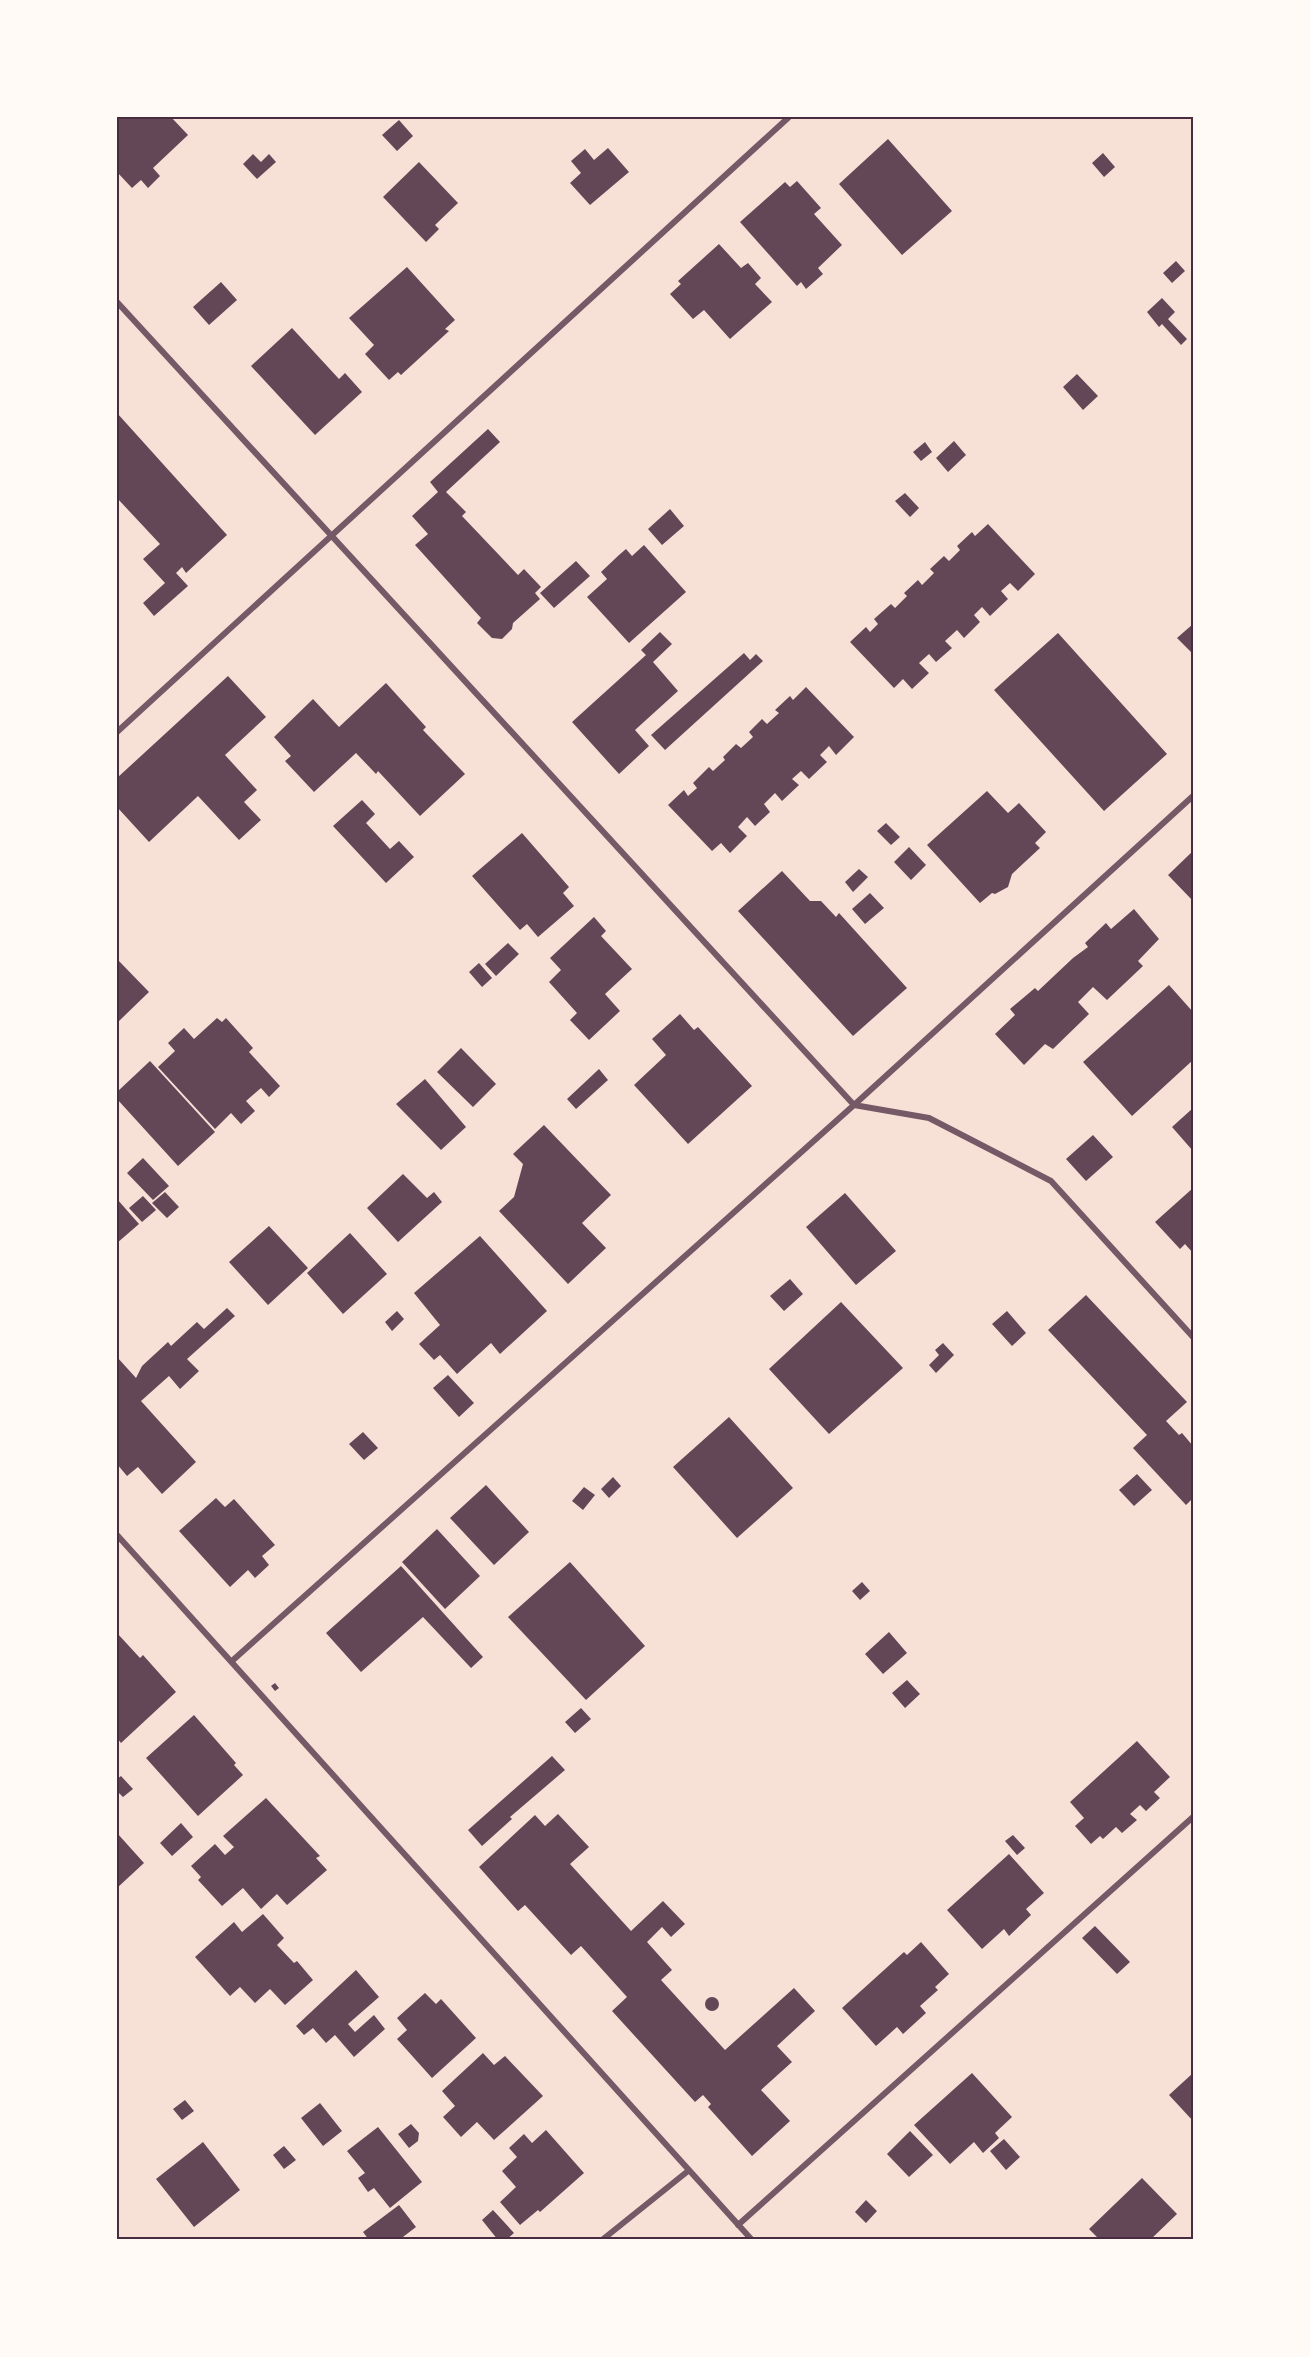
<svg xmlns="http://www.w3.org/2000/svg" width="1310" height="2357" viewBox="0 0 1310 2357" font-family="'Public Sans',sans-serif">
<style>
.building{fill:#644757}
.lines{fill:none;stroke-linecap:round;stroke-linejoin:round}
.minor{stroke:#755966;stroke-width:6}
.neatline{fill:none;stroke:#4a2c40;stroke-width:2}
</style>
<rect width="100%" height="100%" fill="#f7e1d7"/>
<path class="building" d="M 121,117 L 171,117 L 188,135 L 153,168 L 160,176 L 148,188 L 141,180 L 132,188 L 117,172 L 117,121 Z
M 399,120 L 413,136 L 397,151 L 382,135 Z
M 888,139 L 952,211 L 902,255 L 839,184 Z
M 608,148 L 629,172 L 590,205 L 570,183 L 581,173 L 571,161 L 585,149 L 594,160 Z
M 1103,153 L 1115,167 L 1104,177 L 1092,163 Z
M 253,154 L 261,162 L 269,154 L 276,162 L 257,179 L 243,164 Z
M 419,162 L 458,203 L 435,225 L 439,229 L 426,242 L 383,197 Z
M 797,181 L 821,208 L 814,214 L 842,245 L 818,268 L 823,274 L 806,289 L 801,282 L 797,286 L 740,222 L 785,182 L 790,187 Z
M 719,244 L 741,268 L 748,263 L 761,278 L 755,284 L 772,302 L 730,339 L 704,310 L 693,319 L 670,294 L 681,284 L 678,281 Z
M 1176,261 L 1185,271 L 1172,283 L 1163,273 Z
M 407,267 L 455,320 L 445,329 L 449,331 L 401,375 L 398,372 L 389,380 L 365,354 L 374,345 L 349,318 Z
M 221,282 L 237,300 L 209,325 L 193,307 Z
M 1162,298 L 1175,312 L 1168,319 L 1187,339 L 1181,345 L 1162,324 L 1159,327 L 1147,312 Z
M 292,328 L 339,379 L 345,373 L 362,392 L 315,435 L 251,366 Z
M 1077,374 L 1098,396 L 1083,410 L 1063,387 Z
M 117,413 L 227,535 L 186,573 L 182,567 L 176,573 L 188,586 L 154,616 L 143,603 L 165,583 L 143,559 L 160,544 L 117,498 Z
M 488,429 L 500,442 L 446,492 L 466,512 L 462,516 L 518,575 L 524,569 L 541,587 L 535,593 L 540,599 L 513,623 L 512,629 L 502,639 L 492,638 L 477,623 L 481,618 L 415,545 L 428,534 L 412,516 L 438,492 L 430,482 Z
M 954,441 L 966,455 L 948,472 L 936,458 Z
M 925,442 L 932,452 L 921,461 L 913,452 Z
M 905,493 L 919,508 L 910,517 L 895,501 Z
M 670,509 L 684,526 L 662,545 L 648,529 Z
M 988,524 L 1035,574 L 1018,591 L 1010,583 L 1001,591 L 1008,599 L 990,616 L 982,607 L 974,615 L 980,622 L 964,638 L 957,630 L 945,641 L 952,648 L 936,662 L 929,654 L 919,663 L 929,673 L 912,689 L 903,679 L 894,688 L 850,642 L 866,627 L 870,632 L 878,624 L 874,619 L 891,604 L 895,608 L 907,596 L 904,593 L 918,580 L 922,585 L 934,573 L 930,569 L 944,556 L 949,561 L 960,550 L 957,546 L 972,532 L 975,536 Z
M 644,545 L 686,592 L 629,643 L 587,597 L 607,579 L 601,572 L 619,555 L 626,549 L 632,556 Z
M 576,561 L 590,576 L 554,608 L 540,593 Z
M 1193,624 L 1193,654 L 1177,638 Z
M 660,632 L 672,644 L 653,662 L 678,691 L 635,730 L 649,746 L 619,774 L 572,722 L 646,655 L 641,650 Z
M 1058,633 L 1167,754 L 1104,811 L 994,690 Z
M 744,653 L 750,660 L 756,654 L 763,661 L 665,750 L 651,735 Z
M 228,676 L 266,717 L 225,755 L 257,790 L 244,802 L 261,820 L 239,840 L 198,796 L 149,842 L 117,807 L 117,778 Z
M 386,683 L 426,727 L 423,730 L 465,774 L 420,816 L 378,771 L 376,774 L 356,753 L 314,792 L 285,761 L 291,756 L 274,737 L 313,699 L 339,727 Z
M 806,687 L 854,737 L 836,755 L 829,746 L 820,755 L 827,762 L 809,779 L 801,771 L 792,779 L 799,785 L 782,801 L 775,793 L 764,804 L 770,812 L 755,826 L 747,817 L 738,827 L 747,836 L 730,853 L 721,843 L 712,851 L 668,805 L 684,790 L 688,796 L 697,788 L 693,783 L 709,767 L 713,771 L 725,760 L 723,757 L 736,744 L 741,748 L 753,737 L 749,732 L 762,719 L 767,724 L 779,713 L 775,710 L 790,696 L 793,700 Z
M 987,791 L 1008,813 L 1019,803 L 1046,832 L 1035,843 L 1040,848 L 1012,874 L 1008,887 L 995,894 L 992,893 L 980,903 L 927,845 Z
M 362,800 L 375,814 L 366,823 L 390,849 L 399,841 L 414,857 L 386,883 L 333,826 Z
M 886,823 L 900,837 L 891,845 L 877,831 Z
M 522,833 L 569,887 L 563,893 L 574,906 L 538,937 L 527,924 L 520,930 L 472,876 Z
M 909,847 L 926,865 L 911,880 L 894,862 Z
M 1193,851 L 1193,901 L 1168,875 Z
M 859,869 L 868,877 L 853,892 L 845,882 Z
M 782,871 L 810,901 L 821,901 L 836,917 L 839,913 L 907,988 L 853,1036 L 738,911 Z
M 870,893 L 884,908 L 865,924 L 852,909 Z
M 1134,909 L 1159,939 L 1138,961 L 1143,966 L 1107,1000 L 1093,987 L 1078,1002 L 1089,1014 L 1053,1049 L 1045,1044 L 1024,1065 L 995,1034 L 1015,1015 L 1010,1009 L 1035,988 L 1038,991 L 1073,958 L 1088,947 L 1085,943 L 1106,923 L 1111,929 Z
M 594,917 L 606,931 L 601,936 L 632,969 L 605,994 L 620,1011 L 589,1040 L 570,1020 L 577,1013 L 549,982 L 561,970 L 550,958 Z
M 508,943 L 519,954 L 496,976 L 485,964 Z
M 117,959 L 149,992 L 119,1021 L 117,1018 Z
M 479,963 L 492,978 L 482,987 L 469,972 Z
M 1169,985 L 1193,1012 L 1193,1060 L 1132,1116 L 1083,1062 Z
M 680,1014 L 694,1030 L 698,1027 L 752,1086 L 688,1144 L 634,1085 L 666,1055 L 652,1039 Z
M 217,1018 L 222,1022 L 226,1018 L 253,1048 L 249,1052 L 280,1086 L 269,1097 L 261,1088 L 246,1101 L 255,1111 L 241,1124 L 231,1113 L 215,1129 L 158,1067 L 175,1051 L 168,1043 L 184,1028 L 194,1039 Z
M 461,1048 L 496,1084 L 473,1107 L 437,1072 Z
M 150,1061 L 215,1132 L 178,1166 L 117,1099 L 117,1092 Z
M 599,1069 L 608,1080 L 576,1109 L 567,1099 Z
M 425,1079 L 466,1127 L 441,1150 L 396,1104 Z
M 1193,1108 L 1193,1151 L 1172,1127 Z
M 544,1125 L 611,1195 L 582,1223 L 606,1248 L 568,1284 L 499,1211 L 514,1197 L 523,1164 L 513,1154 Z
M 1093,1135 L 1113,1157 L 1086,1181 L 1066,1159 Z
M 143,1158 L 169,1186 L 153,1200 L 127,1173 Z
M 403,1174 L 427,1198 L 434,1192 L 442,1202 L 398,1242 L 367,1208 Z
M 1193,1188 L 1193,1253 L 1185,1244 L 1180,1249 L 1155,1222 Z
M 165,1192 L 179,1207 L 167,1218 L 152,1203 Z
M 845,1193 L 896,1251 L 856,1285 L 806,1227 Z
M 143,1196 L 156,1210 L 142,1222 L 129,1208 Z
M 117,1199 L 139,1224 L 117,1243 Z
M 269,1226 L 308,1268 L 268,1305 L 229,1262 Z
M 350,1233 L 387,1274 L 343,1314 L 307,1273 Z
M 480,1236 L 547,1311 L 500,1354 L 491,1343 L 457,1374 L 440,1355 L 434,1360 L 419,1344 L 440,1325 L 414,1293 Z
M 790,1279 L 803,1294 L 784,1311 L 770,1296 Z
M 1086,1295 L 1187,1402 L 1166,1421 L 1179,1435 L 1182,1433 L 1193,1446 L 1193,1498 L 1186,1505 L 1133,1448 L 1147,1435 L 1048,1330 Z
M 841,1302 L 903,1368 L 829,1434 L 769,1369 Z
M 227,1308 L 235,1316 L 187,1359 L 199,1371 L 180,1389 L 169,1376 L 141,1401 L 196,1462 L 162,1494 L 138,1467 L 127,1476 L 117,1464 L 117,1357 L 136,1378 L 142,1366 L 168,1342 L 171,1346 L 197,1322 L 204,1329 Z
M 397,1311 L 404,1319 L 392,1331 L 385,1322 Z
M 1007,1311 L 1026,1333 L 1012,1346 L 992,1324 Z
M 943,1343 L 954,1355 L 936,1373 L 929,1365 L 939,1355 L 935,1350 Z
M 448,1375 L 474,1403 L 459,1417 L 433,1388 Z
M 729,1417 L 793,1488 L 737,1538 L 673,1467 Z
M 363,1432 L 378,1448 L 364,1460 L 349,1444 Z
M 1137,1474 L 1152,1490 L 1134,1506 L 1119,1490 Z
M 613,1477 L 621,1486 L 609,1498 L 601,1489 Z
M 486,1485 L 529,1532 L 494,1565 L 450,1518 Z
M 584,1487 L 595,1495 L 583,1510 L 572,1501 Z
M 216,1498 L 225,1507 L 234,1499 L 275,1545 L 262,1556 L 269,1565 L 255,1578 L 248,1570 L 230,1587 L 179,1531 Z
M 437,1529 L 480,1576 L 445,1609 L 402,1562 Z
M 570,1562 L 645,1646 L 586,1700 L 508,1617 Z
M 401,1566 L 483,1657 L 471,1668 L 423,1617 L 361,1672 L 326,1633 Z
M 862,1582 L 870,1591 L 860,1600 L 852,1591 Z
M 889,1632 L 907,1653 L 883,1674 L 865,1654 Z
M 117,1633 L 140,1658 L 143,1655 L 176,1692 L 121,1743 L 117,1738 Z
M 907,1680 L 920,1694 L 905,1708 L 892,1693 Z
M 275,1683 L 279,1688 L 275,1691 L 271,1686 Z
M 581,1708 L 591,1719 L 575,1733 L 565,1722 Z
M 194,1715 L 236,1763 L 234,1765 L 243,1775 L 198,1816 L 146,1758 Z
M 1137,1741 L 1170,1777 L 1154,1792 L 1160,1798 L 1146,1811 L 1140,1805 L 1130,1814 L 1137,1820 L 1122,1833 L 1116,1827 L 1103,1839 L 1100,1836 L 1091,1844 L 1075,1826 L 1084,1818 L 1070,1802 Z
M 552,1756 L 565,1770 L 510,1817 L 512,1819 L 482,1846 L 468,1830 Z
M 121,1776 L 133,1789 L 123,1797 L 117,1791 L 117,1779 Z
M 266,1798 L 320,1856 L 316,1858 L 327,1870 L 287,1905 L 277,1894 L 261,1909 L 243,1888 L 222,1906 L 198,1880 L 201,1877 L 191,1866 L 215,1844 L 225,1855 L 234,1847 L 223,1836 Z
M 558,1814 L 589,1847 L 570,1864 L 631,1931 L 663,1901 L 685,1924 L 671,1937 L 662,1927 L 647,1942 L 672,1970 L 661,1980 L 725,2050 L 794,1988 L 815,2011 L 777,2046 L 792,2062 L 761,2090 L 790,2121 L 752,2156 L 708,2107 L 711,2104 L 703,2095 L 695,2102 L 612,2011 L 627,1997 L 581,1946 L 571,1955 L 525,1905 L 518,1911 L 479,1867 L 535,1815 L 545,1826 Z
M 181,1823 L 193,1837 L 172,1856 L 160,1843 Z
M 117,1833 L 144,1863 L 117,1888 Z
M 1013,1835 L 1025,1848 L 1017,1855 L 1005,1841 Z
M 1009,1854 L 1044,1893 L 1026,1909 L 1031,1915 L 1009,1936 L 1004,1929 L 982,1949 L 947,1910 Z
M 263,1914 L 284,1938 L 277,1945 L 294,1963 L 297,1961 L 313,1980 L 285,2005 L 270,1989 L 255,2003 L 240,1987 L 230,1996 L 195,1957 L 234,1922 L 242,1932 Z
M 1095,1926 L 1130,1962 L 1117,1974 L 1082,1938 Z
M 921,1942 L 949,1974 L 935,1987 L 938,1990 L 920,2006 L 926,2013 L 903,2034 L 897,2027 L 876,2046 L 842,2008 L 904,1952 L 907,1955 Z
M 356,1970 L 379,1997 L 348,2024 L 355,2032 L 374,2015 L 385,2029 L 354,2057 L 335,2035 L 326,2043 L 313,2028 L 304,2035 L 296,2026 Z
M 425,1993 L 436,2004 L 441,1999 L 476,2038 L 432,2078 L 397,2039 L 407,2030 L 397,2018 Z
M705 2004a7 7 0 1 1 14 0a7 7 0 1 1-14 0Z
M 483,2053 L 494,2065 L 505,2056 L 543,2096 L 494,2140 L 477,2122 L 461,2137 L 443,2117 L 455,2106 L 442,2091 Z
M 972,2073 L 1012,2117 L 995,2133 L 999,2138 L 983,2153 L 974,2142 L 950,2164 L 914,2125 Z
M 1193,2073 L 1193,2121 L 1169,2095 Z
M 185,2100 L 194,2111 L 182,2120 L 173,2109 Z
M 320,2103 L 342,2131 L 323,2146 L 301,2118 Z
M 411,2124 L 419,2133 L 418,2141 L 409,2148 L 398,2134 Z
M 378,2127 L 422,2182 L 390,2208 L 374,2188 L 368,2192 L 358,2178 L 365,2173 L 347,2151 Z
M 546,2130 L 584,2173 L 540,2212 L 538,2210 L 520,2225 L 500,2202 L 516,2187 L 502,2171 L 517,2157 L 509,2148 L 524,2134 L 532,2143 Z
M 910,2131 L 933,2155 L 909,2177 L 887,2154 Z
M 1004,2139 L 1020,2157 L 1006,2170 L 990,2151 Z
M 203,2142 L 240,2190 L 194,2227 L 156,2179 Z
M 284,2146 L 296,2160 L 284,2169 L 273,2155 Z
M 1142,2178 L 1177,2214 L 1150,2240 L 1100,2240 L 1089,2229 Z
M 866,2200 L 877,2211 L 866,2223 L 855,2212 Z
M 399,2205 L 416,2227 L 399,2240 L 369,2240 L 363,2232 Z
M 493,2210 L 514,2233 L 506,2240 L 498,2240 L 482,2220 Z"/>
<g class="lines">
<path class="minor" d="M 117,302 L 854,1105 L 929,1118 L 1051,1181 L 1193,1337
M 117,732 L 789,117
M 117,1535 L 752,2240
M 232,1661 L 854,1105 L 1193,796
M 738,2225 L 1193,1817
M 602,2240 L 688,2171"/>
</g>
<rect width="1310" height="2357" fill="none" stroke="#fffaf5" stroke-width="237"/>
<rect x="118" y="118" width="1074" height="2120" class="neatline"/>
</svg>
